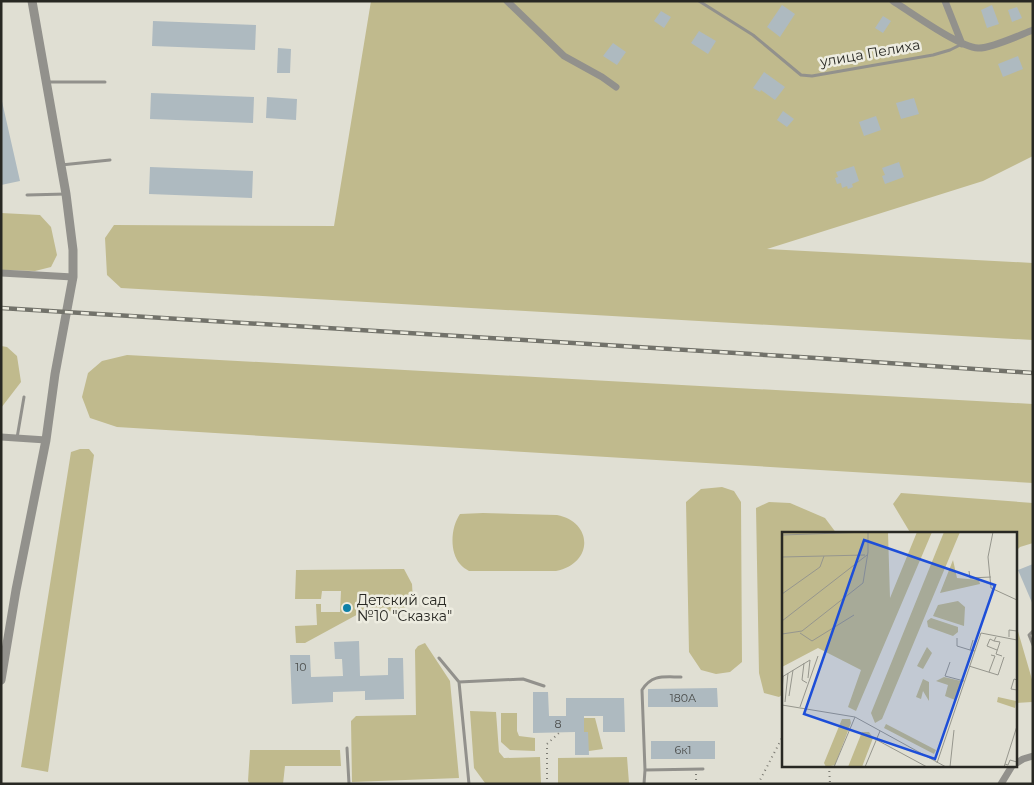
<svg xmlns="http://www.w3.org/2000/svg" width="1034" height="785" viewBox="0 0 1034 785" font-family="Montserrat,sans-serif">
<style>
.green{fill:#c0ba8d}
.building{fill:#aebac0}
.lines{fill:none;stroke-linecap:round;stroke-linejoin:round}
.path{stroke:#7c7b73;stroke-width:2;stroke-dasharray:1 4;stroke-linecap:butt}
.service{stroke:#92918c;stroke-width:3}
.minor{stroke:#92918c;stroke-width:7}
.tertiary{stroke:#92918c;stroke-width:9}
.rail-casing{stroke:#72726a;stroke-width:4.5}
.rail{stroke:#edece0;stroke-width:2.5;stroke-dasharray:8;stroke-linecap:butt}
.poi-dot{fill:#0d80a7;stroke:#edece0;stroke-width:2}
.labels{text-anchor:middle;stroke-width:5;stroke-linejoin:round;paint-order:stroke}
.number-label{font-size:11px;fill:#4a4c4a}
.street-label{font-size:14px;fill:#282823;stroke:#edece0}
.poi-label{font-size:14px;fill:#282823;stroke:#edece0;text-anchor:start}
.inset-road{fill:none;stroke:#96968d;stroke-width:1}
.view{fill:#1d4ed8;fill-opacity:0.15;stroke:#1d4ed8;stroke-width:2.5}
.inset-edge{fill:none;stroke:#282823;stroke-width:2.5}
</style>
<rect width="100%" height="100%" fill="#e0dfd3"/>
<path class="green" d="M 371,1 L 1033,1 L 1033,156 L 983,181 L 767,249 L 1033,263 L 1033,340 L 121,288 L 107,275 L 105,238 L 114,225 L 334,226 Z
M 1,213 L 40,215 L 51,227 L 57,255 L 51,267 L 35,271 L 1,270 Z
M 1,346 L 7,347 L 17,356 L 21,382 L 1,408 Z
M 127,355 L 1033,404 L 1033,483 L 117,427 L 90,418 L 82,397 L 88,373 L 102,361 Z
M 80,449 L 89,449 L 94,455 L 48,772 L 21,767 L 71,452 Z
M 722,487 L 734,491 L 741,502 L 742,662 L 730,672 L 716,674 L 701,670 L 689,652 L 686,502 L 701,489 Z
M 901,493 L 1033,503 L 1033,543 L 1020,547 L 1015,552 L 1015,534 L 911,534 L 893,504 Z
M 769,502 L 790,503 L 825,518 L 837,534 L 783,534 L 783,694 L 779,697 L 764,693 L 759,673 L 756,508 Z
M 483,513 L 557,515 C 593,522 594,563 556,571 L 469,571 C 466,569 462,567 460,564 C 449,551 451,527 460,514 Z
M 404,569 L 412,584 L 413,601 L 401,611 L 362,612 L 305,643 L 296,643 L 295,626 L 317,625 L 316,604 L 321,604 L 321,612 L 340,612 L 341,591 L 322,591 L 321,599 L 295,599 L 296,570 Z
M 1015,621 L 1031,676 L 1033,683 L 1032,702 L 1015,703 Z
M 425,643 L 450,681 L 459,778 L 352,782 L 351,721 L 356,716 L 416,715 L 415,650 L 418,646 Z
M 470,711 L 496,712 L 499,752 L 504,758 L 540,757 L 541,783 L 485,783 L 474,768 Z
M 501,713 L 517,713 L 517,731 L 519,736 L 535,738 L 535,751 L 510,750 L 501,742 Z
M 579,718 L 595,718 L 603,749 L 582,752 Z
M 250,750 L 340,750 L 341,766 L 285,766 L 283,784 L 250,784 L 248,781 Z
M 627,757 L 629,783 L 558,784 L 558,758 Z"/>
<path class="building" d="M 782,5 L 795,14 L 780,37 L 767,27 Z
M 992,5 L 999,24 L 987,28 L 981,10 Z
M 1017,7 L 1022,18 L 1012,22 L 1008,10 Z
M 661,11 L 671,17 L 664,28 L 654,21 Z
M 883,16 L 891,21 L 883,33 L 875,28 Z
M 153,21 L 256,25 L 255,50 L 152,46 Z
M 699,31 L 716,41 L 708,54 L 691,43 Z
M 613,43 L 626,52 L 617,65 L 603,56 Z
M 278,48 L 291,49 L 290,73 L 277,73 Z
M 1018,56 L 1023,69 L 1003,77 L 998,64 Z
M 764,72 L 785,87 L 775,100 L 761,90 L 760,92 L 753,88 Z
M 151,93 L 254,97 L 253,123 L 150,119 Z
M 1,97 L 20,181 L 1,185 Z
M 267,97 L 297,99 L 296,120 L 266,118 Z
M 914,98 L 919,114 L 901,119 L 896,103 Z
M 783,111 L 794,119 L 787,127 L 777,120 Z
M 876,116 L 881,130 L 864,136 L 859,122 Z
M 899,162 L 904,177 L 885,184 L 882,176 L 885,175 L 882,168 Z
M 854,166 L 859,181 L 852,184 L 853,187 L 848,189 L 847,186 L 842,188 L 841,183 L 837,184 L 835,178 L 838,177 L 836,172 Z
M 150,167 L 253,171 L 252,198 L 149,194 Z
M 1033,564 L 1033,605 L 1018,570 Z
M 359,641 L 360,676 L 388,675 L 388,658 L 403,658 L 404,699 L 365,700 L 365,691 L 333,692 L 333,702 L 292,704 L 290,655 L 310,655 L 311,677 L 343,676 L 342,659 L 335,659 L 334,642 Z
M 717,688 L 718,707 L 648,707 L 648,689 Z
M 533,692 L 548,692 L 549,716 L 566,716 L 566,698 L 624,698 L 625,732 L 603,732 L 603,716 L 584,716 L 584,732 L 588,732 L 589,755 L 575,755 L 575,732 L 533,733 Z
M 651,741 L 715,741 L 715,759 L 651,759 Z"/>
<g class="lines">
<path class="path" d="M 829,766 L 830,784
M 696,774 L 696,784
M 547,784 L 547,744 L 559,733
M 758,784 L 783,736"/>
<path class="service" d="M 699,1 L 753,35 L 801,75 L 812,76 L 933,55 L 950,50 L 962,44
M 48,82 L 105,82
M 61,165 L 110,160
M 27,195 L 66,194
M 17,438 L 24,397
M 1033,631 L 1029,635 L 1033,645
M 439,658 L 459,682
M 347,748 L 349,784
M 645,770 L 642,690 C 652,674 664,677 681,677
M 469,784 L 459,682 L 523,679 L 544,686
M 644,784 L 645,770 L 703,769"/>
<path class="minor" d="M 507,1 L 564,56 L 602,77 L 616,87
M 893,1 C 912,13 959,47 978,48 C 990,49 1020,35 1033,30
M 945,1 L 962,44
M 1,273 L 73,277
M 1,437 L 46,440
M 1015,764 L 1023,759 L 1033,756
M 1001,784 L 1012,766"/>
<path class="tertiary" d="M 1,680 L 16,590 L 46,440 L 55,374 L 73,277 L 73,250 L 66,194 L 32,1"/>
<defs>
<path id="rail" d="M 1,308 L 816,358 L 1033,373"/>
</defs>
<use href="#rail" class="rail-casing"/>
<use href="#rail" class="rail"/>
</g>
<circle class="poi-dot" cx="347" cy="608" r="5"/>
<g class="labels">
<g class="number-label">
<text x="301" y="671">10</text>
<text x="683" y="702">180А</text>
<text x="558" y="728">8</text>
<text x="683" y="754">6к1</text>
</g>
<g class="street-label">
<text transform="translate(870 53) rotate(-10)" y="5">улица Пелиха</text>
</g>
<g class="poi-label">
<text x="357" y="605">Детский сад<tspan x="357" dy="16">№10 "Сказка"</tspan></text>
</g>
</g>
<g transform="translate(782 532)">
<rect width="235" height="235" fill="#e0dfd3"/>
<path d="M 0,0 L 106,0 L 108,66 L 135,0 L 150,0 L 74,179 L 66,175 L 79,138 L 36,116 L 0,135 ZM 162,0 L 178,0 L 100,187 L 93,191 L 89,181 ZM 171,28 L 175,46 L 197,48 L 198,52 L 158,61 ZM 176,69 L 183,75 L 182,94 L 151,84 L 156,73 ZM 149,86 L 176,95 L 176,100 L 171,104 L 146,95 L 145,89 ZM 145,115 L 150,121 L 141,137 L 135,134 ZM 162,145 L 179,149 L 173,168 L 163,164 L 166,153 L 154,149 ZM 141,147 L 147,150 L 147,169 L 141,159 L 139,167 L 134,165 ZM 216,165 L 234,169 L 233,176 L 215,170 ZM 60,187 L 68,187 L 69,191 L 53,233 L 44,235 L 42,231 ZM 104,192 L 154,218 L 152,222 L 102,196 ZM 80,200 L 87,200 L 91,206 L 80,235 L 66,235 Z" fill="#c0ba8d"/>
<path class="inset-road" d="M 211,0 L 206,25 L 209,56 L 235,68M 0,3 L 86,0M 0,25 L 83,23M 187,39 L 188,46 L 209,45M 0,62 L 38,35 L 42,24M 0,89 L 85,23M 18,101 L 30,109 L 72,83M 0,102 L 20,99 L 81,51 L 86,20 L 86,0M 214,105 L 212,109 L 218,110 L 214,122 L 220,124M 227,105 L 227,98 L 235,99M 175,106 L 175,114 L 188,118M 191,108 L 188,118 L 193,119M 212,109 L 208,107 L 205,114 L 215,118M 168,130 L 163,144 L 182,149M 22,131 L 20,148 L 25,151M 187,134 L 216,143 L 222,125M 207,140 L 213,124 L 209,123M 0,145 L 28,128 L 26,146M 235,148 L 232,147 L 229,157 L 235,158M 0,162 L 1,144M 7,164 L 11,138M 3,170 L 6,141M 0,173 L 73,185 L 164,235M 18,175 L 36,124M 95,208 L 145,235M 155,231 L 199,101 L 235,108M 223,232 L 226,233 L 228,228 L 235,230M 52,235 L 73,185M 83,235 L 98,199M 168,235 L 172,198M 222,235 L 235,194"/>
<path class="view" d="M 82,8 L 213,53 L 153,227 L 22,182 Z"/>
<rect width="235" height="235" class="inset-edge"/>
</g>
<rect width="1034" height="785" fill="none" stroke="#282823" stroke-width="5"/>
</svg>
